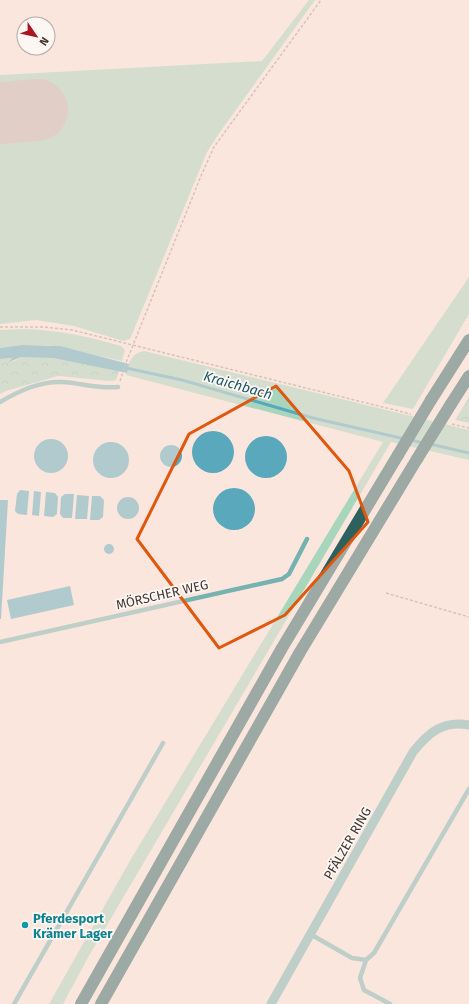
<svg xmlns="http://www.w3.org/2000/svg" width="469" height="1004" viewBox="0 0 469 1004" font-family="'Fira Sans',sans-serif">
<style>
.green{fill:#a8d6bd}
.forest{fill:url(#forest-crowns)}
.water{fill:#5aa8bb}
.lines{fill:none;stroke-linecap:round;stroke-linejoin:round}
.stream{stroke:#5aa8bb;stroke-width:3}
.runway{stroke:#c4b2aa;stroke-width:62}
.path{stroke:#ab9a93;stroke-width:1.5;stroke-dasharray:3 2;stroke-linecap:butt}
.lane{stroke:#75b2b0;stroke-width:4.5}
.street{stroke:#75b2b0;stroke-width:9}
.highway{stroke:#2c615f;stroke-width:12}
.highway-bridge{stroke:#2c615f;stroke-width:12}
.marked{fill:none;stroke:#e0570e;stroke-width:3;stroke-linejoin:round}
.culture-dot{fill:#0f9aa8;stroke:#fdf7f4;stroke-width:1.5}
.labels{text-anchor:middle;stroke-width:3.5;stroke-linejoin:round;paint-order:stroke}
.street-label{font-size:13px;fill:#453832;stroke:#fdf7f4}
.culture-label{font-size:13px;font-weight:bold;fill:#0d838f;stroke:#fdf7f4;text-anchor:start}
.water-label{font-size:14px;font-style:italic;fill:#165766;stroke:#fdf7f4}
</style>
<defs>
<pattern id="forest-crowns" width="20" height="18" patternUnits="userSpaceOnUse"><rect width="20" height="18" fill="#a8d6bd"/><path d="M2 6a3 3 0 1 1 6 0M12 15a3 3 0 1 1 6 0" fill="none" stroke="#92b8a3"/></pattern>
</defs>
<rect width="100%" height="100%" fill="#fae6dd"/>
<path class="green" d="M 309,0 L 315,0 L 220,132 L 207,152 L 130,339 L 123,341 L 74,326 L 36,320 L 0,324 L 0,75 L 262,61 Z
M 469,277 L 469,314 L 413,409 L 383,403 Z
M 23,329 C 60,330 86,336 121,346 L 125,350 L 122,361 L 49,345 L 22,345 L 0,348 L 0,330 Z
M 144,351 L 469,430 L 469,460 L 391,442 L 90,954 L 63,1004 L 49,1004 L 131,859 L 383,442 L 126,375 C 128,364 131,353 144,351 Z"/>
<path class="forest" d="M 37,356 L 53,358 L 119,371 L 116,380 L 109,381 L 58,376 L 6,391 L 0,394 L 0,359 L 12,358 L 9,361 L 14,361 L 21,357 Z
M 469,397 L 469,423 L 455,420 Z"/>
<path class="water" d="M 22,345 L 60,346 L 129,364 L 127,373 L 53,358 L 21,357 L 9,362 L 12,358 L 0,359 L 0,348 Z
M192 452a21 21 0 1 1 42 0a21 21 0 1 1-42 0Z
M245 457a21 21 0 1 1 42 0a21 21 0 1 1-42 0Z
M34 456a17 17 0 1 1 34 0a17 17 0 1 1-34 0Z
M93 460a18 18 0 1 1 36 0a18 18 0 1 1-36 0Z
M160 456a11 11 0 1 1 22 0a11 11 0 1 1-22 0Z
M213 509a21 21 0 1 1 42 0a21 21 0 1 1-42 0Z
M 20,490 L 29,491 L 27,515 L 18,514 L 15,511 L 17,494 Z
M 34,491 L 41,492 L 39,516 L 32,515 Z
M 46,492 L 55,493 L 58,497 L 57,514 L 53,517 L 44,516 Z
M 65,494 L 74,494 L 72,518 L 63,518 L 60,514 L 61,497 Z
M 77,495 L 89,496 L 87,519 L 75,519 Z
M 92,496 L 100,496 L 104,500 L 103,517 L 99,520 L 90,520 Z
M117 508a11 11 0 1 1 22 0a11 11 0 1 1-22 0Z
M 0,500 L 8,500 L 1,619 L 0,619 Z
M104 549a5 5 0 1 1 10 0a5 5 0 1 1-10 0Z
M 70,586 L 74,605 L 11,619 L 7,600 Z"/>
<g class="lines">
<path class="stream" d="M 126,368 L 182,380 L 313,418 L 405,439
M 411,440 L 423,443
M 430,444 L 469,453"/>
<path class="runway" d="M 0,113 L 37,110"/>
<path class="path" d="M 0,327 L 44,327 L 72,330 L 411,414
M 120,381 L 127,360 L 201,176 L 214,147 L 321,0
M 452,424 L 469,428
M 386,593 L 469,617"/>
<path class="lane" d="M 0,402 C 19,391 40,381 62,382 C 81,383 99,389 118,387
M 0,642 L 282,579 L 289,574 L 307,539
M 310,934 L 352,958 L 366,960 L 374,953 L 469,789
M 366,960 L 360,978 L 364,990 L 390,1004
M 14,1004 L 163,743"/>
<path class="street" d="M 271,1004 L 413,752 C 428,733 443,720 469,725"/>
<path class="highway" d="M 431,400 L 469,340
M 451,404 L 469,376
M 81,1004 L 282,648 L 398,455
M 101,1004 L 300,652 L 417,459"/>
<path class="highway-bridge" d="M 398,455 L 431,400
M 417,459 L 451,404"/>
</g>
<path d="M0 0H469V1004H0ZM 276,386 L 349,471 L 368,522 L 285,615 L 219,648 L 137,539 L 189,434 Z" fill="#fae6dd" fill-opacity=".55" fill-rule="evenodd"/>
<path class="marked" d="M 276,386 L 349,471 L 368,522 L 285,615 L 219,648 L 137,539 L 189,434 Z"/>
<circle class="culture-dot" cx="25" cy="925" r="4"/>
<g class="labels">
<g class="street-label">
<text transform="translate(162 594) rotate(-13)" y="5">MÖRSCHER WEG</text>
<text transform="translate(347 843) rotate(-60)" y="5">PFÄLZER RING</text>
</g>
<g class="culture-label">
<text x="33" y="923">Pferdesport<tspan x="33" dy="15">Krämer Lager</tspan></text>
</g>
<g class="water-label">
<text transform="translate(238 385) rotate(16)" y="5">Kraichbach</text>
</g>
</g>
<g transform="translate(36 36) rotate(124)"><circle r="19" fill="#fdf7f4" stroke="#b3aba6"/>
<path d="M0-3L7 15L0 10L-7 15Z" fill="#aa1521"/>
<text y="-6" font-size="11" font-weight="bold" text-anchor="middle" fill="#453832">N</text>
</g>
</svg>
